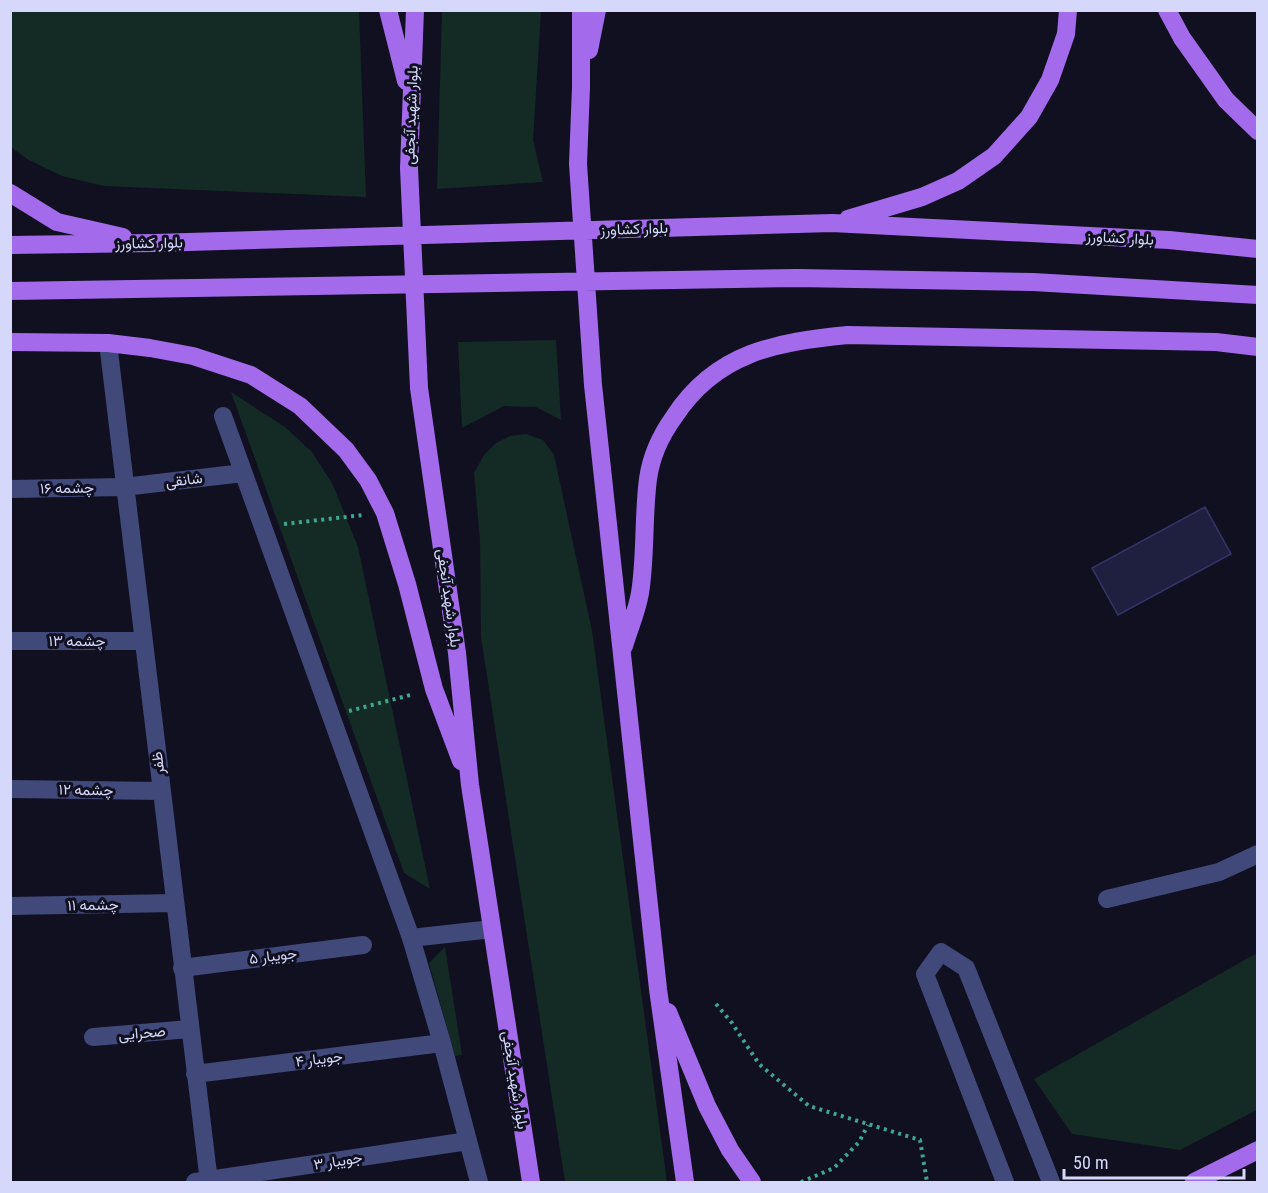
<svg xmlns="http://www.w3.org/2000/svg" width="1268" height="1193" viewBox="0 0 1268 1193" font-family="'Roboto Condensed',Vazirmatn,sans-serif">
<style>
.green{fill:#142a25}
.building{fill:#1f1f40;stroke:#353469;stroke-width:1.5}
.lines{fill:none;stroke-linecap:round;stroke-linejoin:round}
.path{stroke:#3da68d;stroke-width:4;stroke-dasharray:3 4.5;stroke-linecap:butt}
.minor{stroke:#41497a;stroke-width:18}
.major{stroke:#a46aec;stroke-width:18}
.labels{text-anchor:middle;stroke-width:6;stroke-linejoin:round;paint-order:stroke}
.street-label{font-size:15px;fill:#d5d8fa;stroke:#101021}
</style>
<rect width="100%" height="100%" fill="#101021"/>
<path class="green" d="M 11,10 L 359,11 L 366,197 L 104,186 L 62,176 L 27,159 L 11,147 Z
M 442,11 L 541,11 L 533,140 L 543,182 L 437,189 Z
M 556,340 L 561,420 L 536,407 L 504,406 L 462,428 L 458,342 Z
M 231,392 L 285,427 L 312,452 L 333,485 L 358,547 L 430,889 L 404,873 Z
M 526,434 L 543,440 L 554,455 L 592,631 L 667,1182 L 565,1182 L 481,637 L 480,540 L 474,473 L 484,455 L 496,443 L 510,436 Z
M 445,947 L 462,1055 L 455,1056 L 429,963 Z
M 1257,953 L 1257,1110 L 1180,1150 L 1072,1134 L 1034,1079 Z"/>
<path class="building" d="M 1205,507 L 1231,554 L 1118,615 L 1092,568 Z"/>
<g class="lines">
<path class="path" d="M 284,524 L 363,515
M 349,711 L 414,694
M 716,1004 L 732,1023 L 759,1064 L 809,1106 L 920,1140 L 927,1182
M 801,1182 L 834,1168 L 859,1142 L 868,1125"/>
<path class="minor" d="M 108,343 L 209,1182
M 223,416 L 411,938 L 442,1043 L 479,1182
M 10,489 L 124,487 L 243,473
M 10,641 L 143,641
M 10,789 L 161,791
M 1107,899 L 1219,872 L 1258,854
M 10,906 L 175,903
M 411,938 L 492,929
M 182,968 L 363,945
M 93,1037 L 190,1029
M 195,1074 L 442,1043
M 195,1182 L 468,1141
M 1005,1182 L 925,974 L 941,952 L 966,968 L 1051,1182"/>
<path class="major" d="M 388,10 L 406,81
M 415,10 L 409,168 L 419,388 L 457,653 L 470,785 L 531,1182
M 581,10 L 581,87 L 578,164 L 593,385 L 658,989 L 685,1182
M 1167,10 L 1182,38 L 1226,100 L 1258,131
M 589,50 L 597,10
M 10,193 L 57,222 L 123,237
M 848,219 L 922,197 L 958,181 L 994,156 L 1029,117 L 1050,80 L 1066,34 L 1068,10
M 10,245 L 154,243 L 832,223 L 1169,240 L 1258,249
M 10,291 L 797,278 L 1033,282 L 1258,295
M 10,342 L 108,343 L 150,348 L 193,356 L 251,375 L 300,406 L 346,450 L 368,480 L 385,513 L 407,584 L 434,689 L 461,761
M 624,646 C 629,629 637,611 640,593 C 646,556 643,517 648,479 C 651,457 661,435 674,417 C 716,352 777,342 848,335 L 1216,342 L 1258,347
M 668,1012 L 707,1106 L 730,1150 L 752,1182
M 1194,1182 L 1258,1150"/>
</g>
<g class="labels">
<g class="street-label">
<text transform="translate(411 115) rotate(-88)" y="5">بلوار شهید آنجفی</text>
<text transform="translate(634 229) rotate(-2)" y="5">بلوار کشاورز</text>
<text transform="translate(1120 238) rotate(3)" y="5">بلوار کشاورز</text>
<text transform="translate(149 243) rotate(-1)" y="5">بلوار کشاورز</text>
<text transform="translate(184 480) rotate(-7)" y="5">شانقی</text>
<text transform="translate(67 488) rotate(-1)" y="5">چشمه ۱۶</text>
<text transform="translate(449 598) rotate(82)" y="5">بلوار شهید آنجفی</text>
<text x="77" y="646">چشمه ۱۳</text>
<text transform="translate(158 763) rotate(-97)" y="5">ظفر</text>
<text transform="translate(86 790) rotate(1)" y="5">چشمه ۱۲</text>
<text transform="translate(93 905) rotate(-1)" y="5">چشمه ۱۱</text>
<text transform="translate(273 956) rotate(-7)" y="5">جویبار ۵</text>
<text transform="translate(142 1033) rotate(-5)" y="5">صحرایی</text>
<text transform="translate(319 1059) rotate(-7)" y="5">جویبار ۴</text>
<text transform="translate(515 1080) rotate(81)" y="5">بلوار شهید آنجفی</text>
<text transform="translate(338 1161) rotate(-9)" y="5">جویبار ۳</text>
</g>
</g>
<rect width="1268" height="1193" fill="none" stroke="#d5d8fa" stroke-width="24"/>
<path d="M1064 1169v9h180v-9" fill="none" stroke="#d5d8fa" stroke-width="3"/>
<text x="1073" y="1169" font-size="18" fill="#d5d8fa" stroke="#101021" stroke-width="4.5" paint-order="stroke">50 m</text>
</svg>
